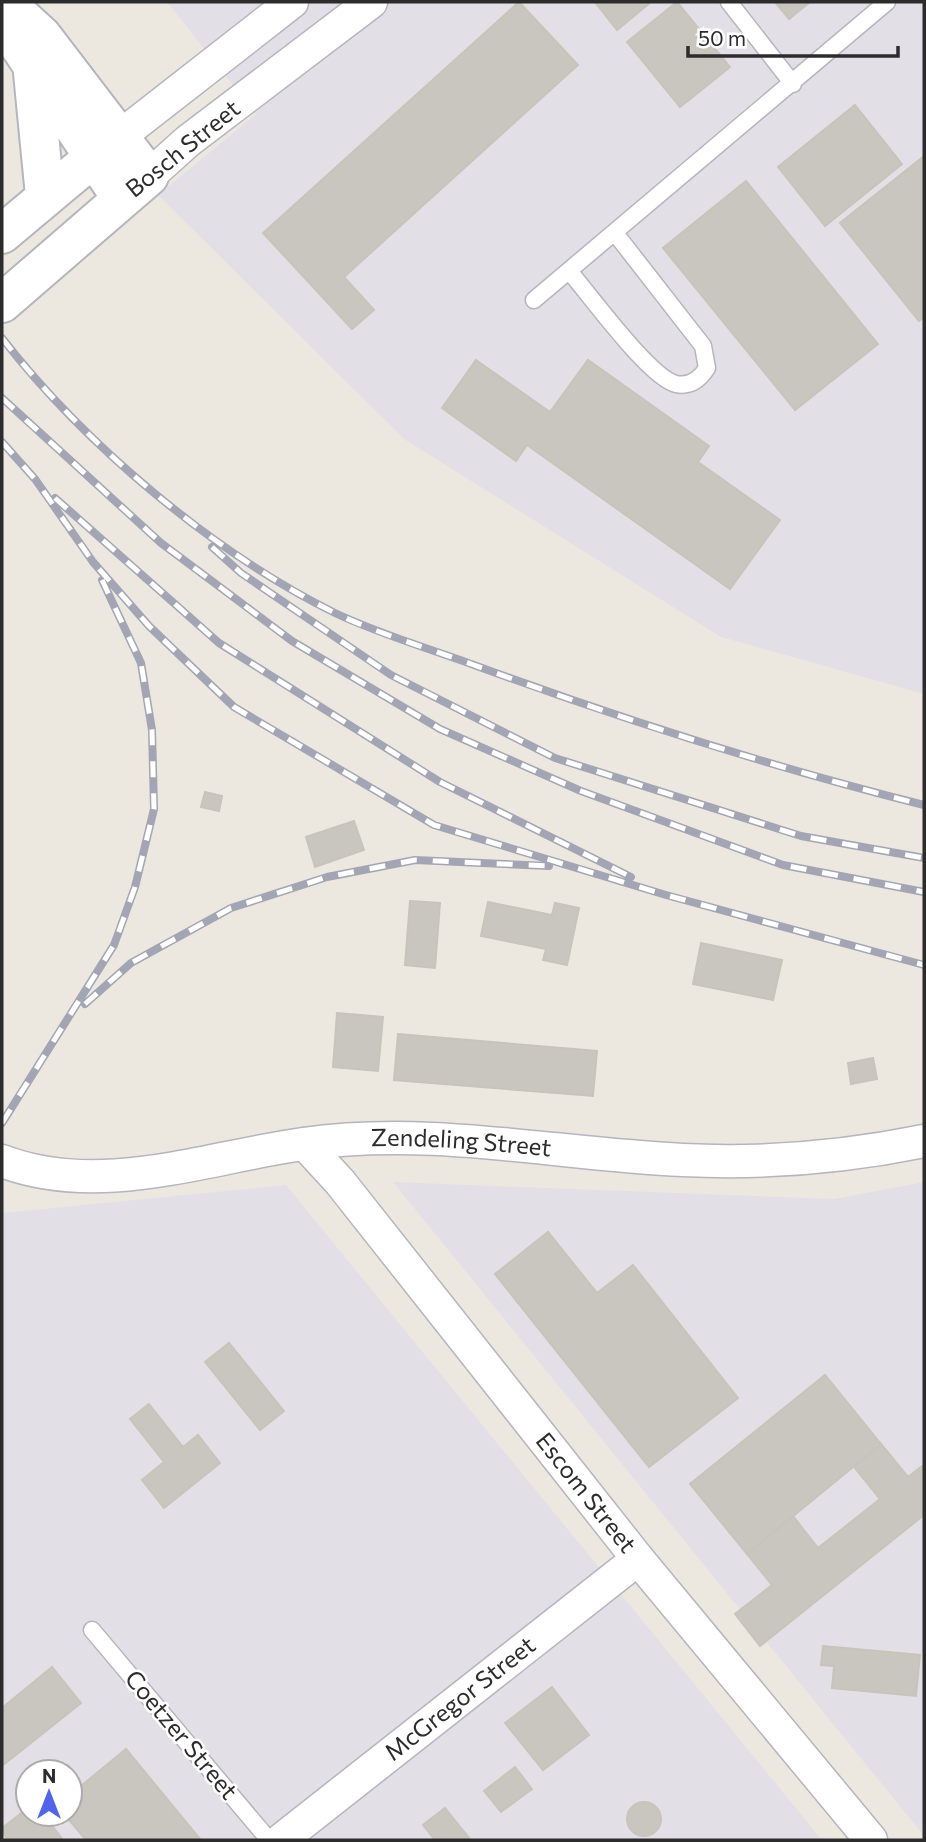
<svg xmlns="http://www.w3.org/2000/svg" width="926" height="1842" viewBox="0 0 926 1842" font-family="Commissioner,sans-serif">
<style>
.industrial{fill:#e2e0e6;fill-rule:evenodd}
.building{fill:#c8c6be;stroke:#c8c4ba;stroke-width:2}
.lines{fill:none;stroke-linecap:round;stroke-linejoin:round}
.lane-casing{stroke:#b4b5be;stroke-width:19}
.street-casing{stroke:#b4b5be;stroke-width:35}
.secondary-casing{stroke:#b4b5be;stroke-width:42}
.lane{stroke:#fff;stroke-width:16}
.street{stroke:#fff;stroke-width:32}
.secondary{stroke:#fff;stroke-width:38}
.rail-casing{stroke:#a3a5b4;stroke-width:8}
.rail{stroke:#fff;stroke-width:5;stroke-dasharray:16;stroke-linecap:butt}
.labels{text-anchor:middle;stroke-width:5;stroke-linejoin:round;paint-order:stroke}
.street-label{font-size:24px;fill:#2c2c2c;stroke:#fff}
</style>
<rect width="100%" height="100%" fill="#ece8e0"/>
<path class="industrial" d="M 167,2 L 924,2 L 924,694 L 721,637 L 404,439 L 158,195 L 256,114 Z
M 393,1182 L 834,1199 L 924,1182 L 924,1836 Z
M 286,1185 L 822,1840 L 2,1840 L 2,1213 ZM 28,1772 L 70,1772 L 70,1814 L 28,1814 Z"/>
<path class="building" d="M 519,2 L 578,65 L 344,277 L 374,310 L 352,329 L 263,233 Z
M 595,2 L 651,2 L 617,30 Z
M 677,2 L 730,67 L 680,107 L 627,42 Z
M 775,2 L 810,2 L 789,19 Z
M 855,105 L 902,164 L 825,226 L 778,167 Z
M 924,156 L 924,317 L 919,321 L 840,223 Z
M 746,181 L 878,344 L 795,410 L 663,248 Z
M 476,360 L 550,412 L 588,360 L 709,446 L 698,462 L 780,520 L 730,589 L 527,445 L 516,461 L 442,408 Z
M 205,792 L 222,796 L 219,811 L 201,807 Z
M 354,821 L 364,850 L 315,867 L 306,837 Z
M 410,901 L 440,903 L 435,968 L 405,965 Z
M 488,902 L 552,915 L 555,903 L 579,908 L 567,965 L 543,960 L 546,949 L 481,936 Z
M 701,943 L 782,960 L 773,1000 L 693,984 Z
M 337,1013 L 383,1017 L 378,1071 L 333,1067 Z
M 398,1034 L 597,1051 L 593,1096 L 394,1080 Z
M 873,1058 L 877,1079 L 851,1084 L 848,1063 Z
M 548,1232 L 597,1293 L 633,1265 L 738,1398 L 649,1467 L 495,1274 Z
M 229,1343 L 284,1411 L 260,1430 L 205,1362 Z
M 825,1375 L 881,1444 L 747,1554 L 690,1484 Z
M 149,1404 L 183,1447 L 198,1435 L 220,1463 L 164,1508 L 142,1480 L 164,1462 L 130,1419 Z
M 881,1444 L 908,1477 L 922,1466 L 924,1468 L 924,1515 L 760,1646 L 735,1614 L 772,1585 L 747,1554 L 793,1516 L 818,1548 L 880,1499 L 854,1467 Z
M 823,1646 L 920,1655 L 916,1696 L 832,1688 L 834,1666 L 821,1665 Z
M 52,1667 L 81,1703 L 2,1766 L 2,1708 Z
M 552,1687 L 589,1735 L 543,1770 L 505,1723 Z
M 126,1749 L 200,1839 L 198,1840 L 86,1840 L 64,1814 L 70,1814 L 70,1795 Z
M 515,1767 L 532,1789 L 501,1812 L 484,1791 Z
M627 1819a17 17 0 1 1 34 0a17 17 0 1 1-34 0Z
M 28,1808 L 28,1814 L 43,1814 L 63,1840 L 7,1840 L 2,1828 Z
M 445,1808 L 469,1838 L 465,1840 L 435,1840 L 423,1825 Z"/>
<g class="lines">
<defs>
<path id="lane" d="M 729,2 L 793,84
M 569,271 C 590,295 649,377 676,384 C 690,387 700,379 707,368 L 703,346 L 615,233
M 534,300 L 887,2
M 92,1630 L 269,1840"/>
<g id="street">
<path d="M 119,137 L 292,2"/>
<path d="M 149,176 L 188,141 L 371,2"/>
<path id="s1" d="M 305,1144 L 340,1182 L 638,1559 L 871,1840"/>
<path id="s2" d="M 2,1161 C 99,1198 205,1158 303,1144 C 431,1126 555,1154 683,1160 C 763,1164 845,1157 924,1141"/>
<path id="s3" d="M 281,1840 L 638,1559"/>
</g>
<path id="secondary" d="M 4,23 L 122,199
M 33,73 L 45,196
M 2,234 L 113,141
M 2,303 L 149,176 L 42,36 L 5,2"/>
</defs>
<use href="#lane" class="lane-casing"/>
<use href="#street" class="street-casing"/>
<use href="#secondary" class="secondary-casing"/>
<use href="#lane" class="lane"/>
<use href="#street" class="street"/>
<use href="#secondary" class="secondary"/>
<defs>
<path id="rail" d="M 2,338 C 85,445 214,553 335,613 C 379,634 428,648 474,665 C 621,719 772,767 924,805
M 2,398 L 161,543 L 292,641 L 440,729 L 581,791 L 783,865 L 924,892
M 2,442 L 35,479 L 93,562 L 149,626 L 234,707 L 434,825 L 666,895 L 924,965
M 55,498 L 219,643 L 440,782 L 631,877
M 212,547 L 241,573 L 391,675 L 555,758 L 801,836 L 924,858
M 85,1004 L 131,963 L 231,908 L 327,877 L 415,860 L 549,866
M 2,1123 L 114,945 L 135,887 L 154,809 L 152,730 L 141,663 L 102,580"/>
</defs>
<use href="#rail" class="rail-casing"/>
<use href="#rail" class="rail"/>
</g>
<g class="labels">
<g class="street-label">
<text transform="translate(183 149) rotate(-39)" y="8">Bosch Street</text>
<text dy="8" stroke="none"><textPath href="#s2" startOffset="464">Zendeling Street</textPath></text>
<text dy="8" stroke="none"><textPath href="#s1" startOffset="448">Escom Street</textPath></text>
<text dy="8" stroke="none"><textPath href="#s3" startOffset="228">McGregor Street</textPath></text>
<text transform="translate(181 1735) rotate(50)" y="8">Coetzer Street</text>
</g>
</g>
<rect width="926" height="1842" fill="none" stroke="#2c2c2c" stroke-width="7"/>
<g transform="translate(49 1793)"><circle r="33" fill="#ffffff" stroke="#ababab" stroke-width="2"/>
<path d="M0-5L12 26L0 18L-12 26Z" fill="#5264e7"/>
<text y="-10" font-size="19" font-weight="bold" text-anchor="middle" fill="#2c2c2c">N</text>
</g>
<path d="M688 46v10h210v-10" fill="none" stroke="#2c2c2c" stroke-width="3.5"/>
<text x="698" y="46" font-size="21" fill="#2c2c2c" stroke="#ffffff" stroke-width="5" paint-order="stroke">50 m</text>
</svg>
